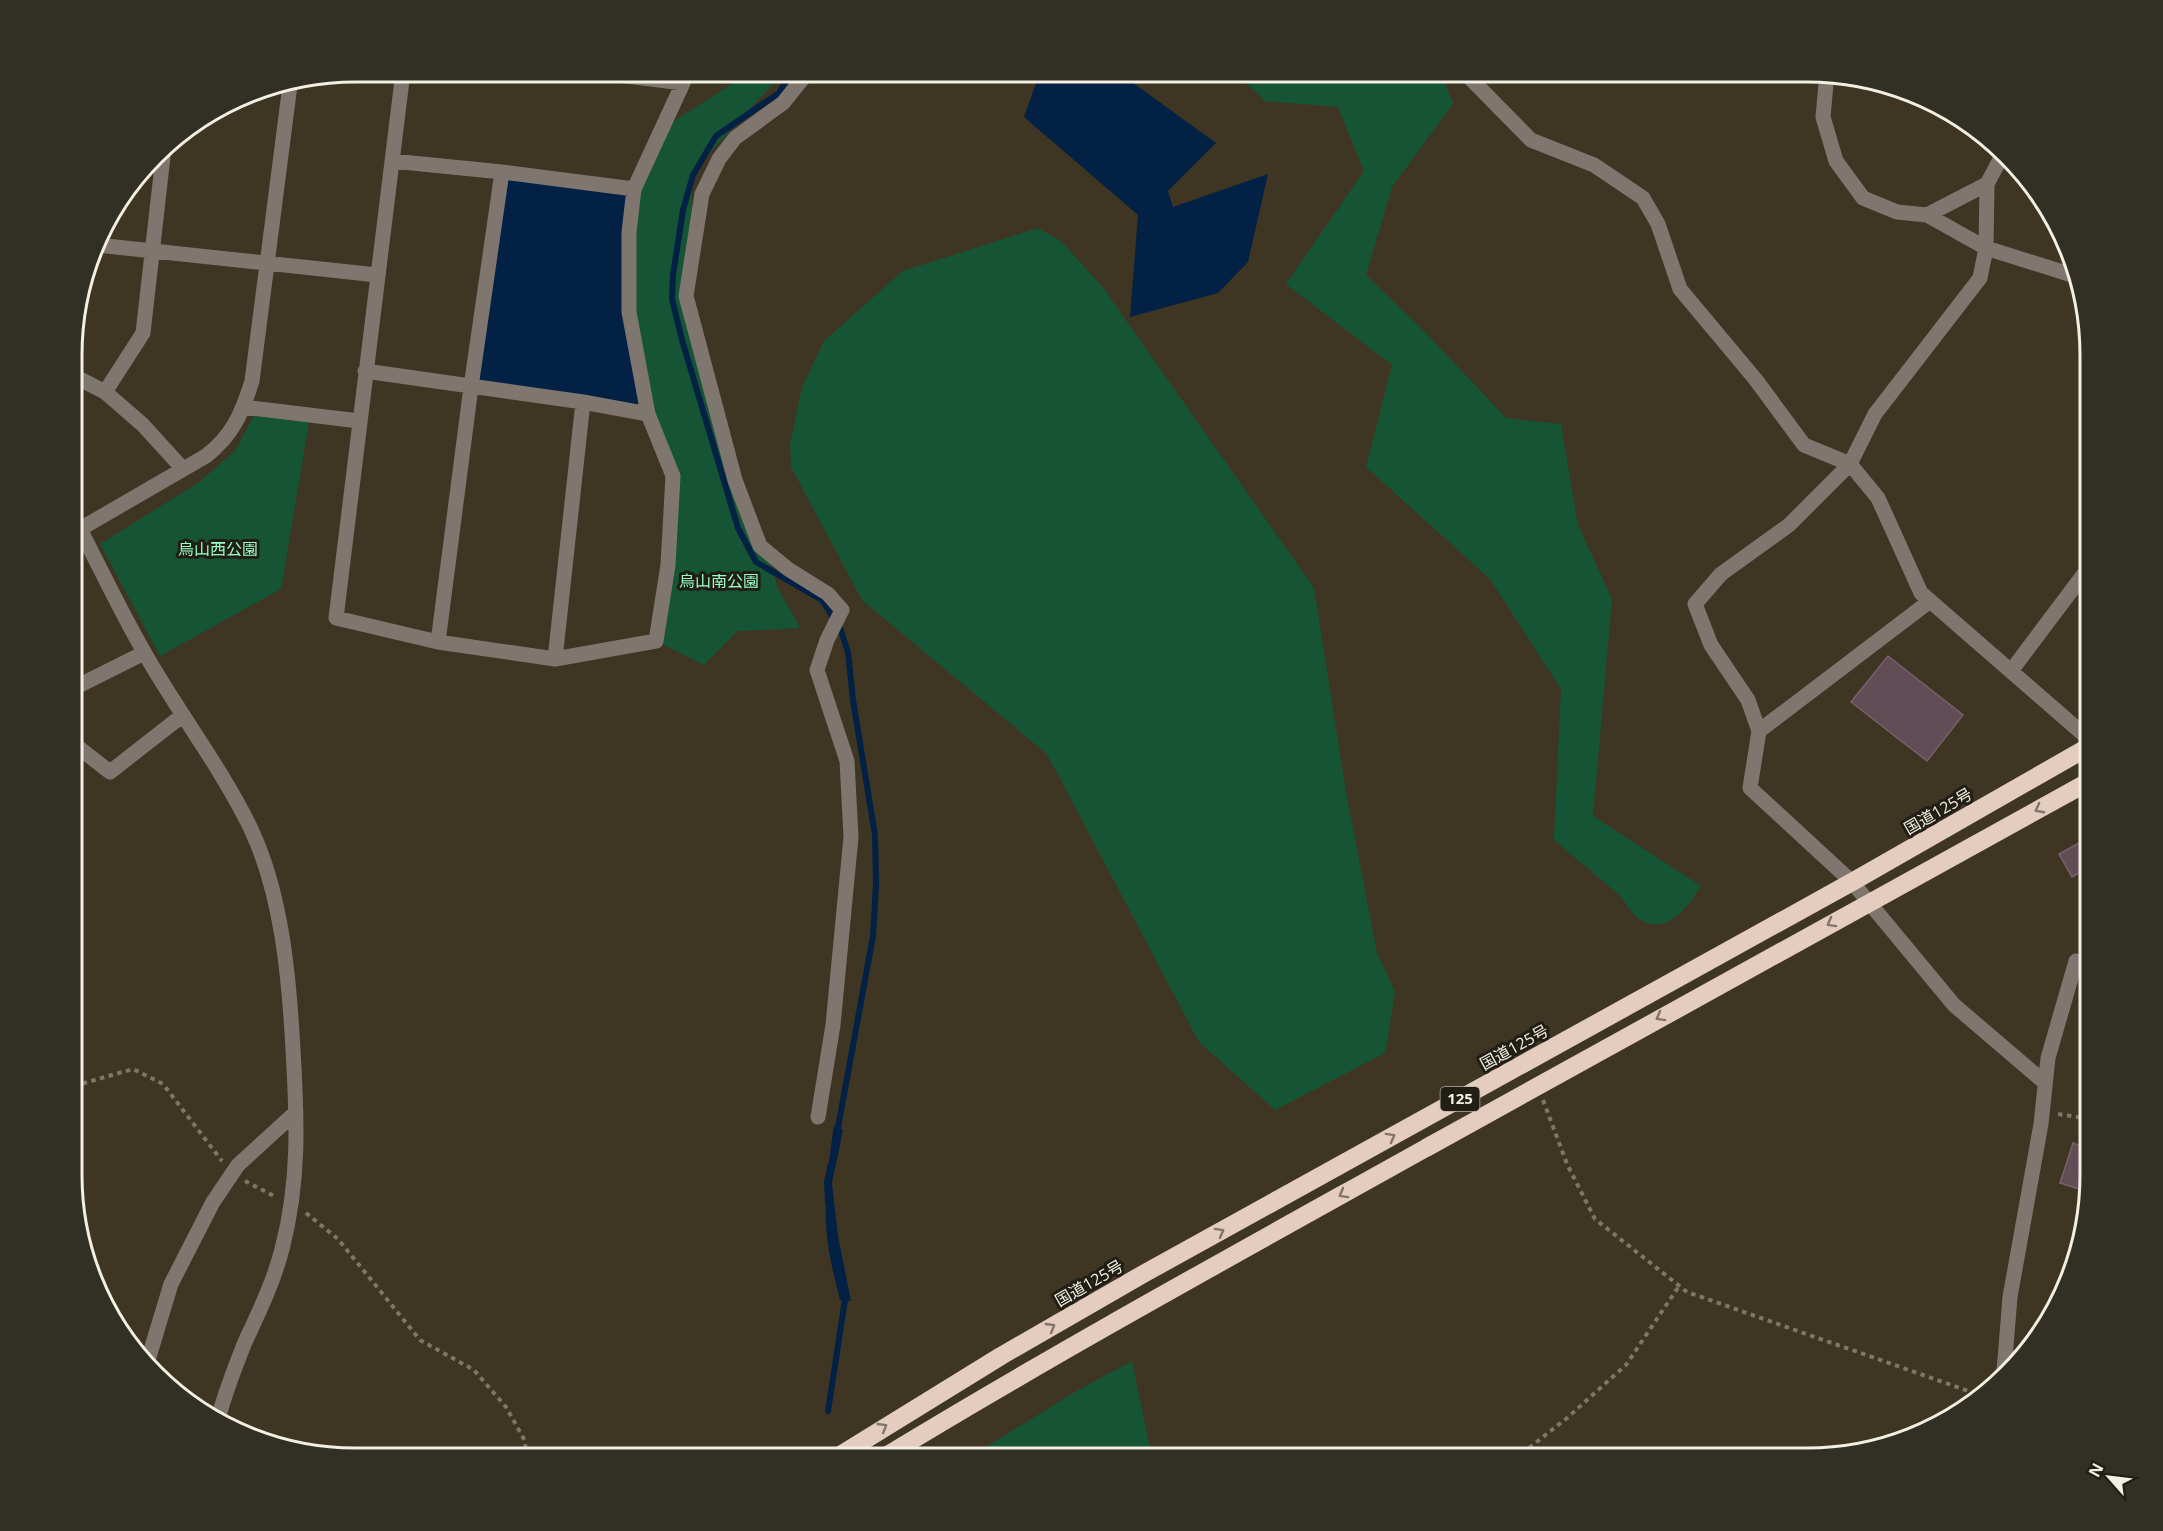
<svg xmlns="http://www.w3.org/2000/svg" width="2163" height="1531" viewBox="0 0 2163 1531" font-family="'Open Sans','Noto Sans JP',sans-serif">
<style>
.green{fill:#155536}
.water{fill:#022144}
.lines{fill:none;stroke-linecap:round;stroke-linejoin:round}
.stream{stroke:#022144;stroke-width:6}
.building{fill:#624c55;stroke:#78616a;stroke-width:1.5}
.path{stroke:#7d7766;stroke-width:4;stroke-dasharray:4.5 4.5;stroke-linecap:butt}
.minor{stroke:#807670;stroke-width:15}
.highway{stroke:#e4ccbe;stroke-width:18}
.oneway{stroke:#82756a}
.labels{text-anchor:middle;stroke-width:6;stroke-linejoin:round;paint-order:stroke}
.shield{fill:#211e15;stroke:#b4b0a5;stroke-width:1.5}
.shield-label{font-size:15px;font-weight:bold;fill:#f3efe3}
.park-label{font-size:16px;fill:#98fec5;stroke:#211e15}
.street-label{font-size:16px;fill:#f3efe3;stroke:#211e15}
.rim{fill:none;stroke:#f3efe3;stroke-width:3}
</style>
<rect width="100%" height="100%" fill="#3e3623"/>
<path class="green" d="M 751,72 L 784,72 L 692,172 L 692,325 L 778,588 L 800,628 L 738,631 L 704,665 L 656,641 L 673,476 L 648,414 L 629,312 L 634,189 L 663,128 Z
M 1235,72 L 1440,72 L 1442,74 L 1453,104 L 1392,187 L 1366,275 L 1424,331 L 1506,418 L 1561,424 L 1578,525 L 1612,599 L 1593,816 L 1701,886 C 1688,906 1668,937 1639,919 C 1631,914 1626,901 1618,894 C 1597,876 1575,858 1554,840 L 1561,689 L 1490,579 L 1366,467 L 1392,365 L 1286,284 L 1364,171 L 1338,107 L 1265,101 Z
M 1038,228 L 1062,242 L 1104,289 L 1314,588 L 1346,792 L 1377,953 L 1395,992 L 1385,1053 L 1275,1110 L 1199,1042 L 1047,754 L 862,600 L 791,467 L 790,444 L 802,387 L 824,341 L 903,271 Z
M 254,415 L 309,422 L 281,589 L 160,656 L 100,544 L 198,483 L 235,451 Z
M 1132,1361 L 1152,1459 L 967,1459 L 1075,1392 Z"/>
<path class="water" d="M 1040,72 L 1118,72 L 1216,143 L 1168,191 L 1173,207 L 1268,174 L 1248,262 L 1218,293 L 1130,317 L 1138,215 L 1024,117 Z
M 505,170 L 640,190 L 622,274 L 650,408 L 475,383 Z
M 834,1125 L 843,1130 L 832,1183 L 838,1236 L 851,1301 L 840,1300 C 835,1279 829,1258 827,1236 C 823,1200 829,1161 834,1125 Z"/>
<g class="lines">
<path class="stream" d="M 791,72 L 779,93 L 716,136 L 693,175 L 683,210 L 673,275 L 672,299 L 682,340 L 738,528 L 756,562 L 822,600 L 840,628 L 848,652 L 853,700 L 875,835 L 876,885 L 873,936 L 837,1133
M 828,1201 L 827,1182 L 831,1164
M 828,1411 L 846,1293"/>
</g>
<path class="building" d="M 1888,656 L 1963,715 L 1927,761 L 1851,702 Z
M 2090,837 L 2090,867 L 2072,877 L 2059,854 Z
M 2073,1143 L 2090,1149 L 2079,1189 L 2060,1183 Z"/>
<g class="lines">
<path class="path" d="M 74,1086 L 133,1069 L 163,1084 L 222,1161
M 1543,1100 L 1567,1164 L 1595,1219 L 1687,1292 L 1977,1394
M 2058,1114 L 2090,1119
M 245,1181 L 276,1197
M 306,1213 L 338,1239 L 420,1340 L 474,1370 L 506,1407 L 525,1441 L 526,1458
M 1515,1459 L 1567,1418 L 1626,1365 L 1679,1286"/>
<path class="minor" d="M 403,72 L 336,618 L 438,642 L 555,659 L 656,641 L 668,565 L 673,476 L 648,414 L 629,312 L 629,232 L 634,189 L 683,83 L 683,72
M 595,72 L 683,83
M 808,72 L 783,103 L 735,138 L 719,159 L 702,194 L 686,296 L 735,480 L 760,546 L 788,569 L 828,594 L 842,610 L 827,640 L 817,670 L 847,761 L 851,837 L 833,1025 L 818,1117
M 1464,72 L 1531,140 L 1594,165 L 1643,198 L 1658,224 L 1680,289 L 1756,380 L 1804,445 L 1850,464 L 1878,498 L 1921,593 L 2090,740
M 1827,73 L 1823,117 L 1836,161 L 1863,198 L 1897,212 L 1927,215 L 1986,248 L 2072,275
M 2002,156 L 1987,184 L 1986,248 L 1980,278 L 1875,414 L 1850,464 L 1789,525 L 1721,574 L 1695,604 L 1711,645 L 1748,700 L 1759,731 L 1750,788 L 1852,882 L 1954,1005 L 2044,1082
M 392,161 L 502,172 L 634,189
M 1927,215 L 1987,184
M 97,245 L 377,275
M 365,371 L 583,402 L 648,414
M 74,376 L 105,392 L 143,425 L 183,469
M 105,392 L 143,333 L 164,148
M 244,407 L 359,421
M 74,521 L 80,529 C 101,570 121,612 144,652 C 178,712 221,767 251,829 C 282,895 289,977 293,1049 C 297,1119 300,1180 282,1249 C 274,1281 259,1312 245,1342 C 235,1367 225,1393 218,1419
M 80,529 L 206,456 C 233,435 242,413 252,381 L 290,85
M 438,642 L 471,387 L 502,172
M 555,659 L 583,402
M 2011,671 L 2090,566
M 74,688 L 144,653
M 1759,731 L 1930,601
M 74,744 L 110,772 L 183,715
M 148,1360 L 171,1284 L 213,1202 L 238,1165 L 296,1112
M 2004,1371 L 2010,1297 L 2041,1124 L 2048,1058 L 2076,961"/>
<path class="highway" d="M 834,1459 L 1001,1356 L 1145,1273 L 1852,882 L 2090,746
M 881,1459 C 1060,1350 1243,1250 1426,1148 C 1647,1025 1868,902 2090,781"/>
</g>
<defs><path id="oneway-chevron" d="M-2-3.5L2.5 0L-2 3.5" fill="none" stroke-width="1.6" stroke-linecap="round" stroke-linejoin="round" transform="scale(1.5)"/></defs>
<g class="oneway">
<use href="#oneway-chevron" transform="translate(2039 809) rotate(152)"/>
<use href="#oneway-chevron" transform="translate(1831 923) rotate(151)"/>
<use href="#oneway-chevron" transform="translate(1660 1017) rotate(151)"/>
<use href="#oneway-chevron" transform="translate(1391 1137) rotate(-29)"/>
<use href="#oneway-chevron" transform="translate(1343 1194) rotate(151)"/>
<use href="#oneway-chevron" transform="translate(1220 1232) rotate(-29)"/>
<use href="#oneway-chevron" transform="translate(1051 1327) rotate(-30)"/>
<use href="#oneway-chevron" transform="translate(883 1427) rotate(-31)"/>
</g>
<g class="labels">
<rect class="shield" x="1440.5" y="1087" width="39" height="24" rx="4.5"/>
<g class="shield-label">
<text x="1460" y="1104">125</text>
</g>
<g class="park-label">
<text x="218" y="555">烏山西公園</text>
<text x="719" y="587">烏山南公園</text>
</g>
<g class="street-label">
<text transform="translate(1938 811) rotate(-30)" y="6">国道125号</text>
<text transform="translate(1514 1047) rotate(-29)" y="6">国道125号</text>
<text transform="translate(1089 1283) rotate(-30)" y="6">国道125号</text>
</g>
</g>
<path d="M0 0H2163V1531H0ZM355 82H1807A273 273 0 0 1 2080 355V1175A273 273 0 0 1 1807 1448H355A273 273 0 0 1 82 1175V355A273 273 0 0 1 355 82Z" fill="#322f25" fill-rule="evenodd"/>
<path class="rim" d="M355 82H1807A273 273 0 0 1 2080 355V1175A273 273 0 0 1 1807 1448H355A273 273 0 0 1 82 1175V355A273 273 0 0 1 355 82Z"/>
<g transform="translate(2109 1477) rotate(298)" stroke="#211e15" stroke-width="4.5" paint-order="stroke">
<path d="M0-4.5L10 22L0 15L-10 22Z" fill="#f3efe3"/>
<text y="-9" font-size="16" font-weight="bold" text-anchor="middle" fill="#f3efe3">N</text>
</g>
</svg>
